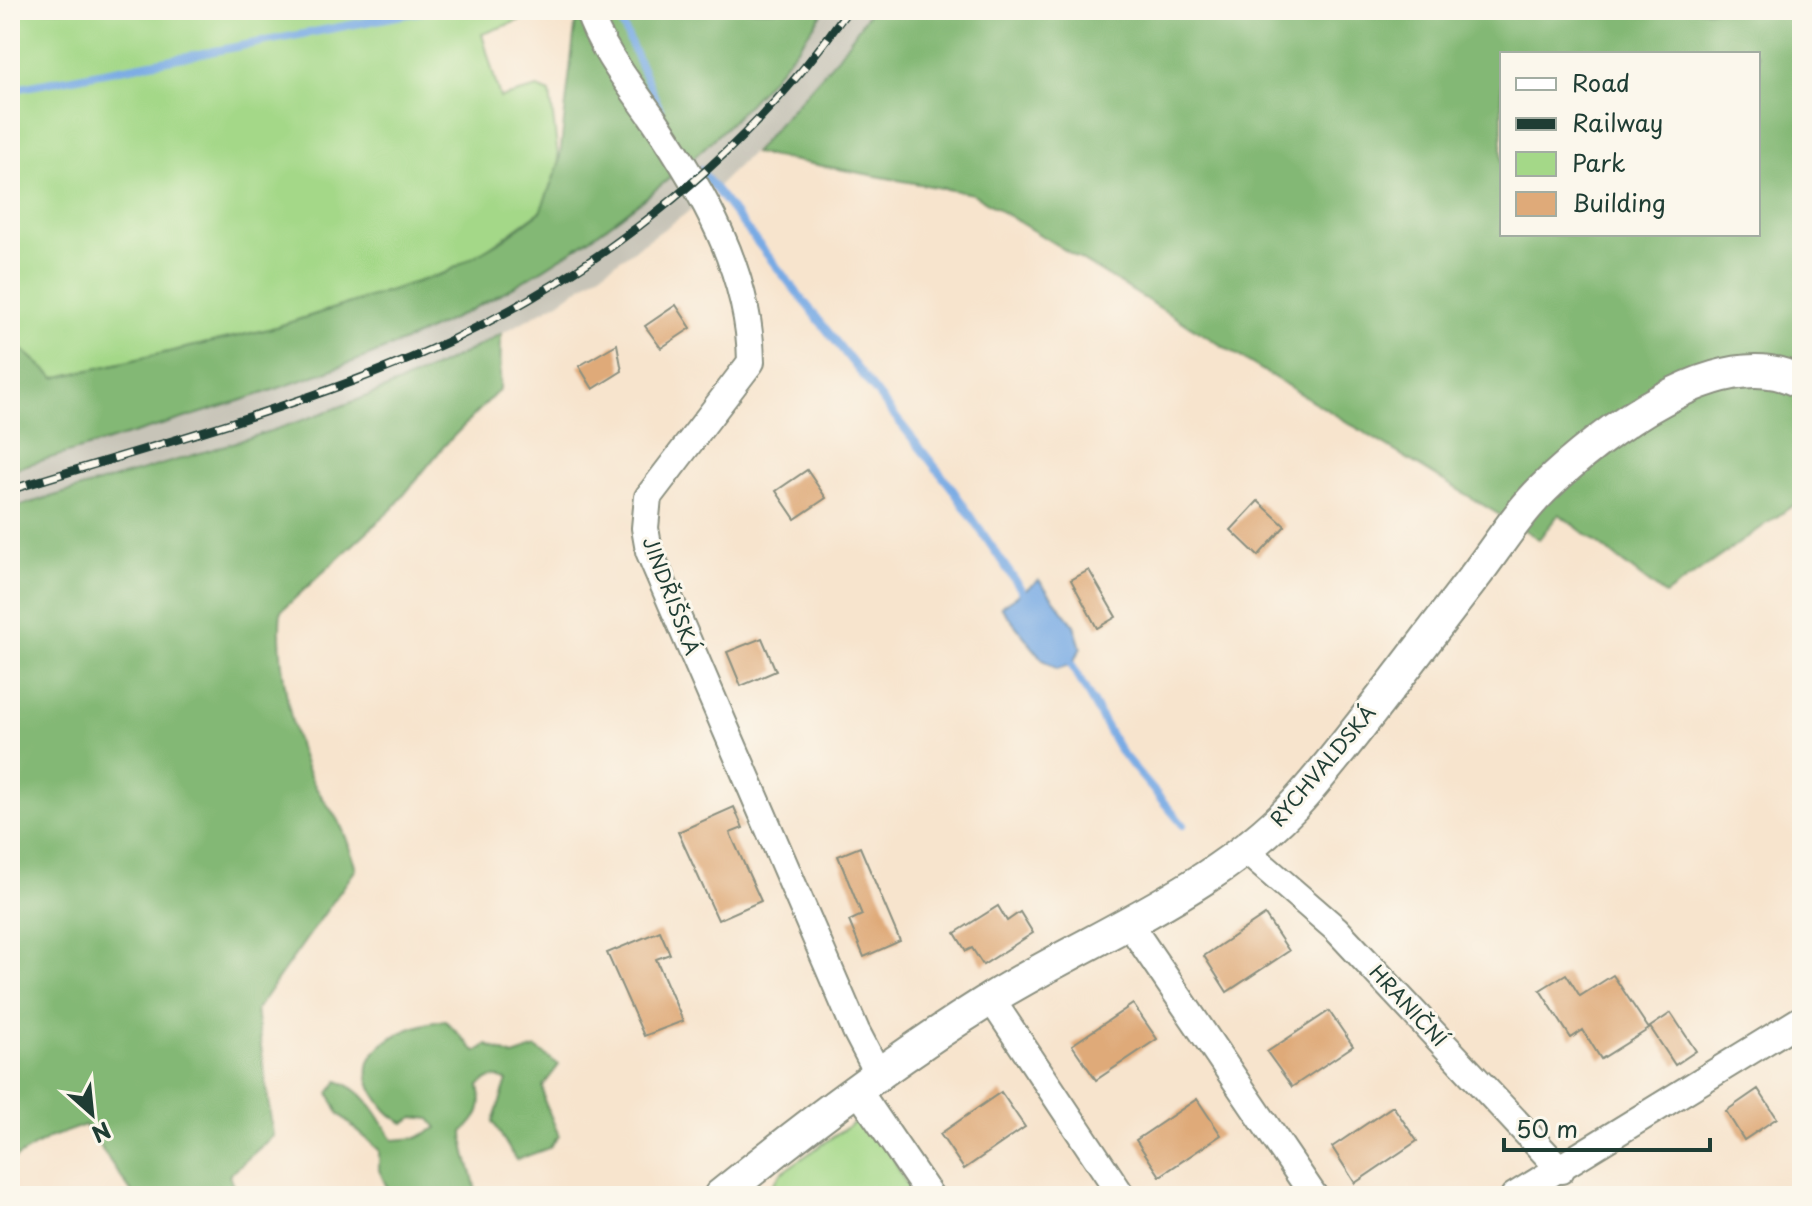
<svg xmlns="http://www.w3.org/2000/svg" width="1812" height="1206" viewBox="0 0 1812 1206" font-family="'Playpen Sans',sans-serif">
<style>
.industrial{fill:#c7c4b8}
.green{fill:#a4d888;stroke:#628a5e;stroke-width:2}
.forest{fill:#83b874;stroke:#517a54;stroke-width:2;fill-rule:evenodd}
.water{fill:#78aae4;stroke:#4c748c;stroke-width:2}
.lines{fill:none;stroke-linecap:round;stroke-linejoin:round}
.stream{stroke:#78aae4;stroke-width:8}
.building{fill:#dfaa79}
.minor-casing{stroke:#8b9080;stroke-width:30}
.tertiary-casing{stroke:#8b9080;stroke-width:36}
.minor{stroke:#fff;stroke-width:26}
.tertiary{stroke:#fff;stroke-width:32}
.rail-casing{stroke:#1f3d34;stroke-width:9}
.rail{stroke:#fbf7ec;stroke-width:6;stroke-dasharray:18;stroke-linecap:butt}
.labels{text-anchor:middle;stroke-width:6;stroke-linejoin:round;paint-order:stroke}
.street-label{font-size:20px;fill:#1f3d34;stroke:#fbf7ec}
</style>
<rect width="100%" height="100%" fill="#fbf7ec"/>
<filter id="ink" filterUnits="userSpaceOnUse"><feTurbulence type="fractalNoise" baseFrequency=".0125" numOctaves="2"/><feDisplacementMap in="SourceGraphic" scale="16" xChannelSelector="R" yChannelSelector="G"/><feConvolveMatrix kernelMatrix="1 2 1 2 8 2 1 2 1" color-interpolation-filters="sRGB"/></filter>
<filter id="wash" filterUnits="userSpaceOnUse"><feTurbulence type="fractalNoise" baseFrequency=".006" numOctaves="4" result="noise"/><feDisplacementMap in="SourceGraphic" scale="32" xChannelSelector="R" yChannelSelector="G"/><feGaussianBlur stdDeviation="1.8" result="paint"/><feColorMatrix in="noise" values="0 0 0 0 0 0 0 0 0 0 0 0 0 0 0 0 0 1.4 0 .05"/><feComposite in="paint" operator="in"/></filter>
<g filter="url(#wash)">
<rect width="100%" height="100%" fill="#f7e4cd"/>
<path class="industrial" d="M 825,10 L 871,10 L 838,57 L 789,115 L 719,185 L 684,215 L 559,302 L 468,352 L 384,390 L 267,432 L 10,509 L 10,470 L 370,355 L 452,319 L 539,270 L 661,185 L 712,142 L 761,91 Z"/>
<path class="green" d="M 10,10 L 548,10 L 482,34 L 500,98 L 538,88 L 550,93 L 559,164 L 541,211 L 473,259 L 445,273 L 269,329 L 55,378 L 17,345 L 10,347 Z
M 856,1121 C 886,1124 897,1175 914,1196 L 764,1196 L 781,1173 Z"/>
<path class="forest" d="M 577,10 L 825,10 C 718,165 543,288 368,356 C 251,401 130,434 10,470 L 10,347 L 17,345 L 55,378 L 269,329 L 445,273 L 504,239 L 540,212 L 559,164 Z
M 871,10 L 1802,10 L 1802,499 L 1665,595 L 1559,514 L 1539,539 L 973,194 L 753,153 L 838,57 ZM 1502,54 L 1758,54 L 1758,234 L 1502,234 Z
M 501,334 L 500,389 L 444,446 L 394,507 L 281,611 C 276,658 292,744 315,786 C 323,800 335,813 342,828 C 348,841 352,855 356,869 L 256,1010 L 273,1136 L 229,1175 L 237,1196 L 134,1196 L 85,1125 L 49,1138 L 10,1161 L 10,509 C 176,459 349,418 501,334 Z
M 445,1020 L 476,1052 L 487,1045 L 513,1056 L 536,1048 L 559,1065 L 543,1086 L 544,1100 L 559,1136 L 549,1148 L 516,1160 L 493,1122 L 507,1081 C 495,1075 489,1077 479,1086 C 484,1107 479,1118 463,1132 C 463,1157 476,1176 476,1196 L 391,1196 L 379,1170 L 379,1150 L 339,1114 L 329,1093 L 338,1081 C 366,1090 379,1117 393,1140 L 417,1138 L 437,1128 L 430,1119 L 414,1117 L 404,1123 C 389,1116 382,1106 374,1093 C 348,1047 409,1025 445,1020 Z"/>
<path class="water" d="M 1039,580 L 1074,625 L 1081,648 L 1072,664 L 1057,669 L 1042,659 L 1001,607 Z"/>
<g class="lines">
<path class="stream" d="M 616,10 L 660,109
M 10,90 L 429,10
M 700,170 L 951,487 L 1027,598
M 1066,655 L 1120,751 L 1183,825"/>
</g>
<g id="blocks">
<path class="building" d="M 676,305 L 691,328 L 661,348 L 645,326 Z
M 617,344 L 622,371 L 593,389 L 579,366 Z
M 807,470 L 826,498 L 795,519 L 776,491 Z
M 1258,501 L 1285,526 L 1258,556 L 1231,530 Z
M 1089,570 L 1116,617 L 1097,628 L 1071,580 Z
M 762,638 L 776,671 L 741,686 L 727,652 Z
M 734,807 L 743,828 L 730,833 L 761,901 L 718,920 L 678,832 Z
M 860,847 L 900,941 L 864,957 L 849,921 L 862,915 L 838,856 Z
M 998,906 L 1007,921 L 1020,912 L 1033,933 L 983,965 L 972,948 L 966,951 L 955,933 Z
M 1265,915 L 1289,951 L 1227,992 L 1204,956 Z
M 660,931 L 670,954 L 656,959 L 683,1021 L 644,1036 L 607,953 Z
M 1566,974 L 1580,996 L 1613,975 L 1649,1029 L 1601,1059 L 1583,1030 L 1571,1038 L 1540,990 Z
M 1133,1004 L 1157,1039 L 1096,1080 L 1072,1045 Z
M 1329,1011 L 1353,1046 L 1292,1087 L 1267,1052 Z
M 1671,1013 L 1696,1051 L 1675,1065 L 1650,1027 Z
M 1758,1089 L 1777,1118 L 1744,1140 L 1726,1111 Z
M 1001,1092 L 1025,1127 L 964,1169 L 940,1134 Z
M 1197,1099 L 1221,1135 L 1160,1176 L 1136,1140 Z
M 1393,1106 L 1417,1141 L 1355,1183 L 1332,1147 Z"/>
</g>
</g>
<g filter="url(#ink)">
<use href="#blocks" fill-opacity="0" stroke="#8b9080" stroke-width="2"/>
<g class="lines">
<defs>
<path id="minor" d="M 588,10 C 601,49 627,81 651,115 C 701,188 750,271 751,362 L 648,497 L 645,528 L 649,551 L 856,1031 L 880,1077
M 1246,851 L 1336,929 L 1561,1170
M 1128,922 L 1314,1196
M 991,999 L 1122,1196
M 859,1092 L 930,1196
M 1514,1196 L 1802,1019"/>
<path id="tertiary" d="M 720,1196 C 802,1129 902,1054 992,998 C 1098,933 1225,887 1307,791 C 1366,722 1419,648 1475,576 C 1497,547 1518,513 1544,488 C 1597,436 1724,337 1802,383"/>
</defs>
<use href="#minor" class="minor-casing"/>
<use href="#tertiary" class="tertiary-casing"/>
<use href="#minor" class="minor"/>
<use href="#tertiary" class="tertiary"/>
<defs>
<path id="rail" d="M 10,490 C 132,452 255,419 374,373 C 561,302 733,175 848,10"/>
</defs>
<use href="#rail" class="rail-casing"/>
<use href="#rail" class="rail"/>
</g>
</g>
<g class="labels">
<g class="street-label">
<text transform="translate(671 596) rotate(69)" y="7">JINDŘIŠSKÁ</text>
<text transform="translate(1323 766) rotate(-50)" y="7">RYCHVALDSKÁ</text>
<text transform="translate(1408 1006) rotate(47)" y="7">HRANIČNÍ</text>
</g>
</g>
<rect width="1812" height="1206" fill="none" stroke="#fbf7ec" stroke-width="40"/>
<rect x="1500" y="52" width="260" height="184" fill="#fbf7ec" stroke="#a3ada2" stroke-width="2"/>
<rect x="1516" y="78" width="40" height="12" fill="#ffffff" stroke="#a3ada2" stroke-width="2"/>
<text x="1572" y="92" font-size="24" fill="#1f3d34">Road</text>
<rect x="1516" y="118" width="40" height="12" fill="#1f3d34" stroke="#a3ada2" stroke-width="2"/>
<text x="1572" y="132" font-size="24" fill="#1f3d34">Railway</text>
<rect x="1516" y="152" width="40" height="24" fill="#a4d888" stroke="#a3ada2" stroke-width="2"/>
<text x="1572" y="172" font-size="24" fill="#1f3d34">Park</text>
<rect x="1516" y="192" width="40" height="24" fill="#dfaa79" stroke="#a3ada2" stroke-width="2"/>
<text x="1572" y="212" font-size="24" fill="#1f3d34">Building</text>
<g transform="translate(92 1114) rotate(153)" stroke="#fbf7ec" stroke-width="6" paint-order="stroke">
<path d="M0-6L14 30L0 20L-14 30Z" fill="#1f3d34"/>
<text y="-12" font-size="22" font-weight="bold" text-anchor="middle" fill="#1f3d34">N</text>
</g>
<path d="M1504 1138v12h206v-12" fill="none" stroke="#1f3d34" stroke-width="4"/>
<text x="1516" y="1138" font-size="24" fill="#1f3d34" stroke="#fbf7ec" stroke-width="6" paint-order="stroke">50 m</text>
</svg>
